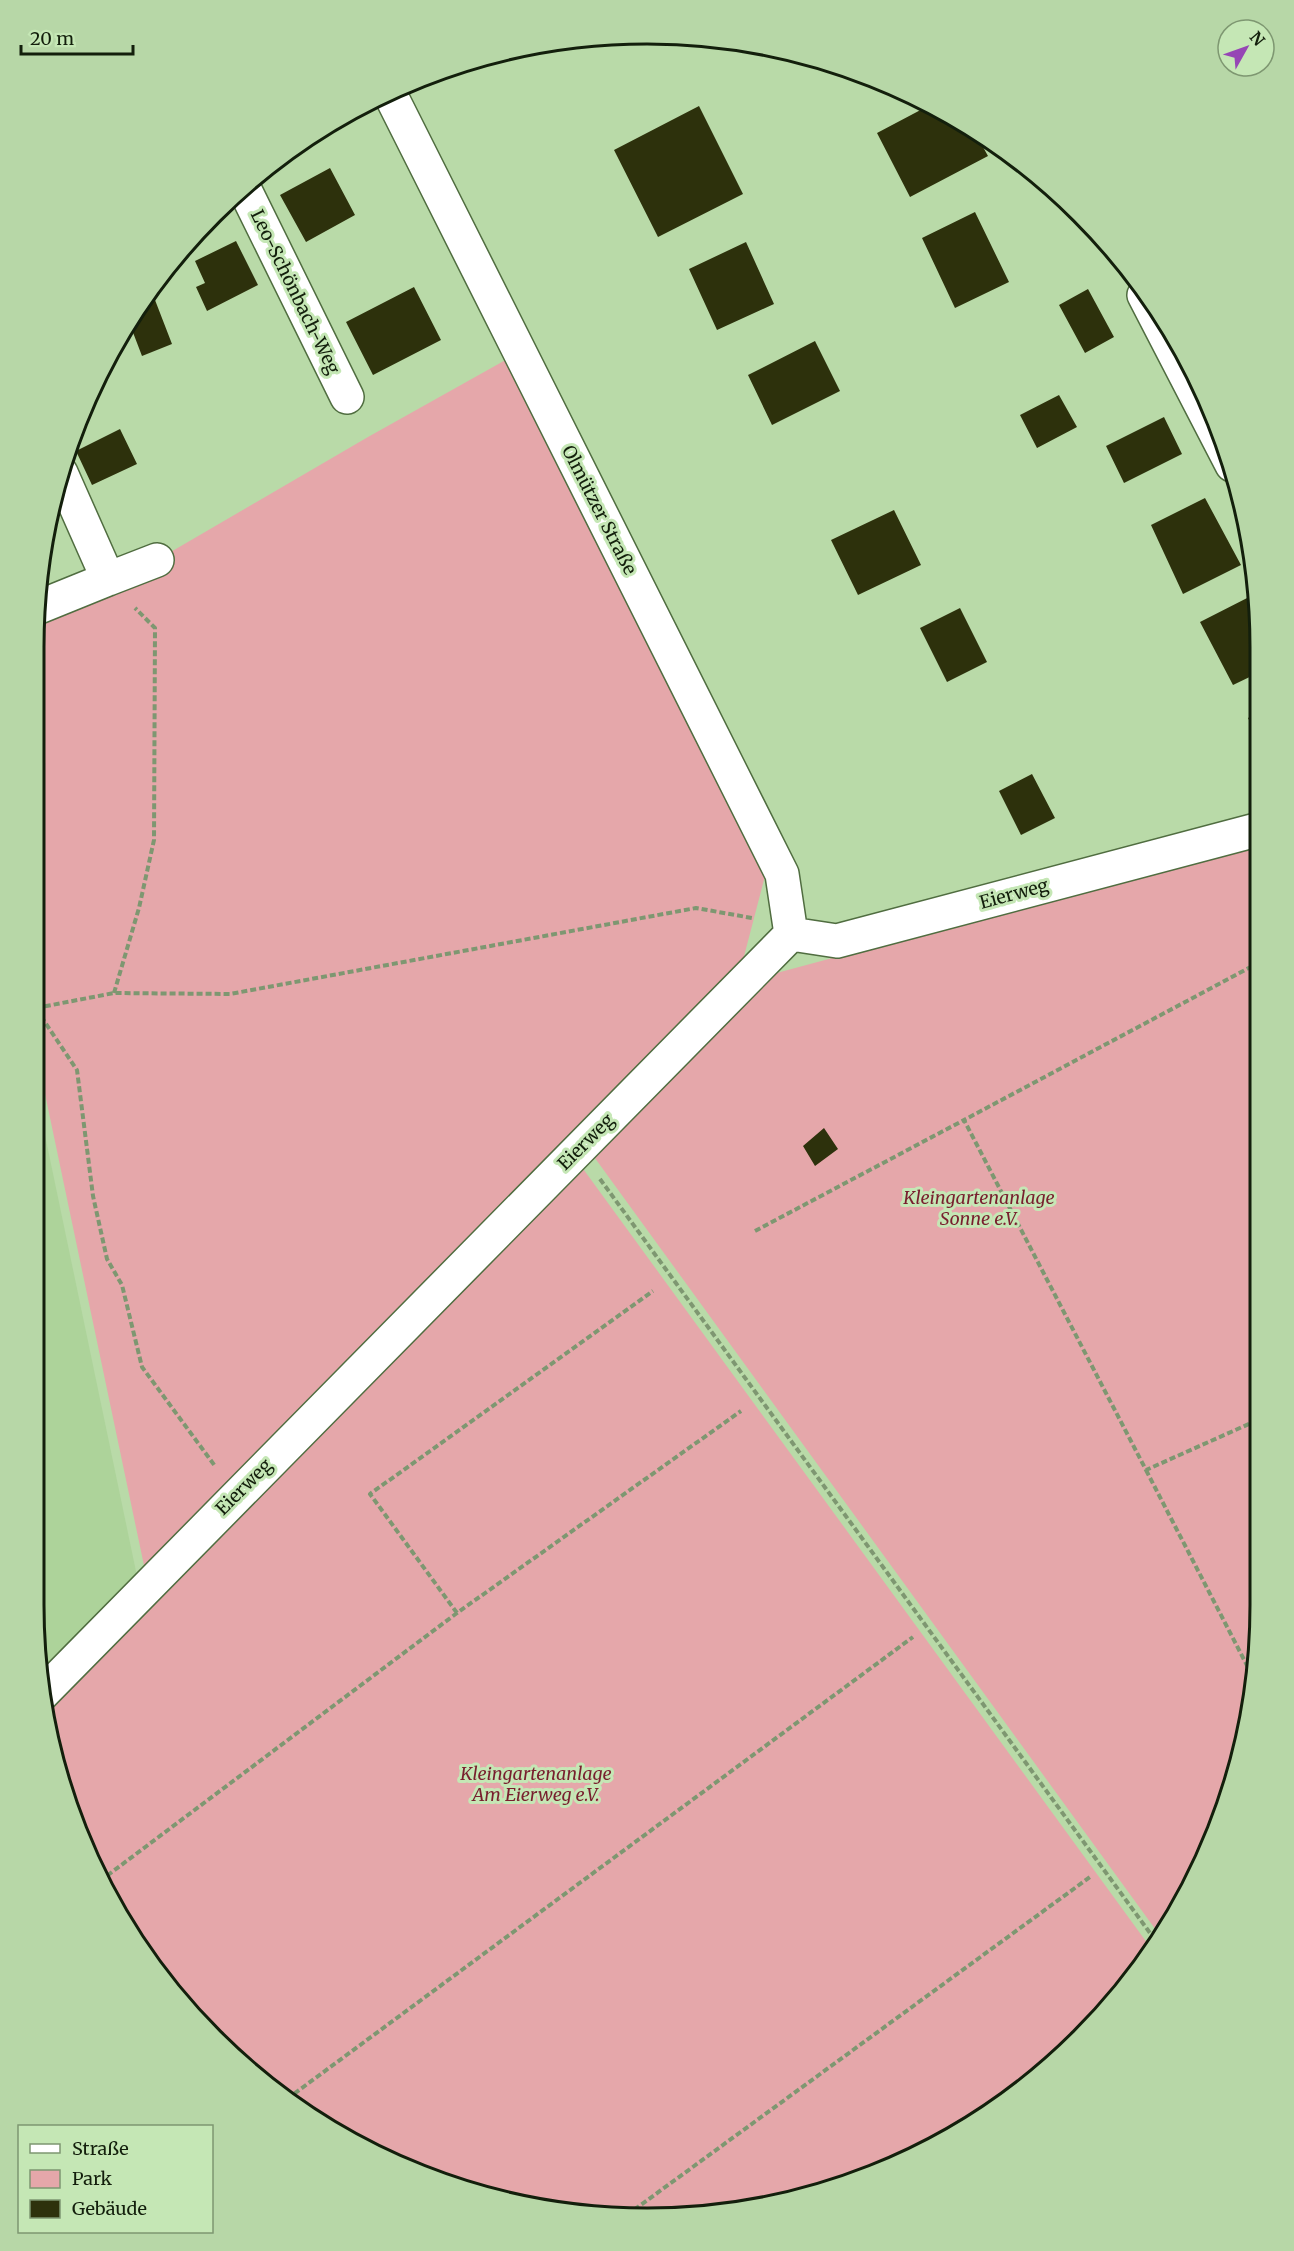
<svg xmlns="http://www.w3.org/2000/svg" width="1294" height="2251" viewBox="0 0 1294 2251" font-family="Merriweather,serif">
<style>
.built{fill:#add39a}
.green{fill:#e5a7aa}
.building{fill:#2d310c}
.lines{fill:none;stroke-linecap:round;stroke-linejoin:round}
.minor-casing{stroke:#506d40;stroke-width:36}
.path{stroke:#7e9771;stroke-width:4;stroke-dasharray:6 3;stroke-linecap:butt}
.minor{stroke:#fff;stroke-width:33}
.labels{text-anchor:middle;stroke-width:6;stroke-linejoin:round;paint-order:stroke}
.street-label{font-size:18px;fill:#131f0c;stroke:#c5e7b5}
.park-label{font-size:18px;font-style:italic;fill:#781f2e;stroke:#c5e7b5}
.rim{fill:none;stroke:#131f0c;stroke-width:3}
</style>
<rect width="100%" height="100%" fill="#b9daa8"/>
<path class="built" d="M 36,1092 L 138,1581 L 38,1683 Z"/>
<path class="green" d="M 520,352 L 766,872 L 742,964 L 146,1575 L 36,1051 L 34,609 L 157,560 L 368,437 Z
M 1260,843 L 1260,1644 L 1228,1802 L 1161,1937 L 592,1154 L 773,974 Z
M 581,1166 L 1153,1951 L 1108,2009 L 1021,2091 L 954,2136 L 845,2185 L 766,2206 L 647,2218 L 488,2197 L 376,2155 L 306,2114 L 213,2038 L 160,1978 L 96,1876 L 65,1801 L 45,1714 Z"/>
<path class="building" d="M 930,105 L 973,129 L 988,156 L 910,197 L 877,133 Z
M 699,106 L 743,194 L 658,237 L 614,150 Z
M 330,168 L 355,215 L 306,242 L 280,195 Z
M 975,212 L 1009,282 L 955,308 L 922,238 Z
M 236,241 L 258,285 L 207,311 L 196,287 L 205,283 L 195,261 Z
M 746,242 L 774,304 L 717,330 L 689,269 Z
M 414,287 L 441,340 L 373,375 L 346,322 Z
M 1088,289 L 1114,337 L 1085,353 L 1059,305 Z
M 155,300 L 172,344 L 142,356 L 129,322 L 135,308 Z
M 815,341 L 840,391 L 772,425 L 748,375 Z
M 1059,395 L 1077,427 L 1037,448 L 1020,415 Z
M 1164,417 L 1182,454 L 1124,483 L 1106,446 Z
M 120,429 L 137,464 L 92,485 L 76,451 Z
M 1205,498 L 1241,565 L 1183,594 L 1151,525 Z
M 894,510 L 921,565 L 858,595 L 831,540 Z
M 43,564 L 49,577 L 39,581 Z
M 1255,594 L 1260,607 L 1260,672 L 1233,685 L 1200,622 Z
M 960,608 L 987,662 L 947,682 L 920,628 Z
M 1260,711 L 1260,741 L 1248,718 Z
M 1032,774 L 1055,818 L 1021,835 L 999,791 Z
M 824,1128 L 838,1149 L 815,1166 L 803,1146 Z"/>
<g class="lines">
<defs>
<path id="minor" d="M 389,92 L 782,874 L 791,934
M 244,188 L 347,397
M 1144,295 L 1232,465
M 61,473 L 108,579 L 157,560
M 34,609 L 108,579
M 41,1695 L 791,934 L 837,941 L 1260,829"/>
</defs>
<use href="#minor" class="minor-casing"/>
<path class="path" d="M 1260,962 L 964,1120 L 1146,1470 L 1260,1419
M 114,993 L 139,908 L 154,840 L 155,628 L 135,608
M 36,1008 L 114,993 L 230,994 L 696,908 L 752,918
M 36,1009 L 77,1070 L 93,1196 L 107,1259 L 122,1285 L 142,1367 L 215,1466
M 600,1179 L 1158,1944
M 755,1231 L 964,1120
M 1146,1470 L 1253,1677
M 457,1613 L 370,1494 L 653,1291
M 100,1881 L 457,1613 L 741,1411
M 287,2099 L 913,1637
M 627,2215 L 1090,1877"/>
<use href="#minor" class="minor"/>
</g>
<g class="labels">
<g class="street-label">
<text transform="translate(295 292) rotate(64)" y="6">Leo-Schönbach-Weg</text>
<text transform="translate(599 510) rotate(63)" y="6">Olmützer Straße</text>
<text transform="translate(1014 894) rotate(-15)" y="6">Eierweg</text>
<text transform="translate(586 1142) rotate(-45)" y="6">Eierweg</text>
<text transform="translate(244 1487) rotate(-45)" y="6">Eierweg</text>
</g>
<g class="park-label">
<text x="979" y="1204">Kleingartenanlage<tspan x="979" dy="21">Sonne e.V.</tspan></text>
<text x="536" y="1780">Kleingartenanlage<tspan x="536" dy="21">Am Eierweg e.V.</tspan></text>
</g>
</g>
<path d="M0 0H1294V2251H0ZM647 44H647A603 603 0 0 1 1250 647V1605A603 603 0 0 1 647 2208H647A603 603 0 0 1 44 1605V647A603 603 0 0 1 647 44Z" fill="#b7d7a7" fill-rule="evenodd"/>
<path class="rim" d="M647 44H647A603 603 0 0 1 1250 647V1605A603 603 0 0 1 647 2208H647A603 603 0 0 1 44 1605V647A603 603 0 0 1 647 44Z"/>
<rect x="18" y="2125" width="195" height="108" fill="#c5e7b5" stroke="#7e9771" stroke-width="1.5"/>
<rect x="30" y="2144" width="30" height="9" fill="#ffffff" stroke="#7e9771" stroke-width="1.5"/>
<text x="72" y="2155" font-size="18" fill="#131f0c">Straße</text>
<rect x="30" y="2170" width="30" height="18" fill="#e5a7aa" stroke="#7e9771" stroke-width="1.5"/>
<text x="72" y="2185" font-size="18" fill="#131f0c">Park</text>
<rect x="30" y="2200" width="30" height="18" fill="#2d310c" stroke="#7e9771" stroke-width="1.5"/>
<text x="72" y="2215" font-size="18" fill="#131f0c">Gebäude</text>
<g transform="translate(1246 48) rotate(50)"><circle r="28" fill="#c5e7b5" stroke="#7e9771" stroke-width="1.5"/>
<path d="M0-4.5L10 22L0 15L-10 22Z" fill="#9646b5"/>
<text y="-9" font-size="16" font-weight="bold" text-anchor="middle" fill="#131f0c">N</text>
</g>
<path d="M21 45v9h112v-9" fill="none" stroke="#131f0c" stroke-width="3"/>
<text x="30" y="45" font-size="18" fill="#131f0c" stroke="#c5e7b5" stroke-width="4.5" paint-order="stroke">20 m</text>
</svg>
